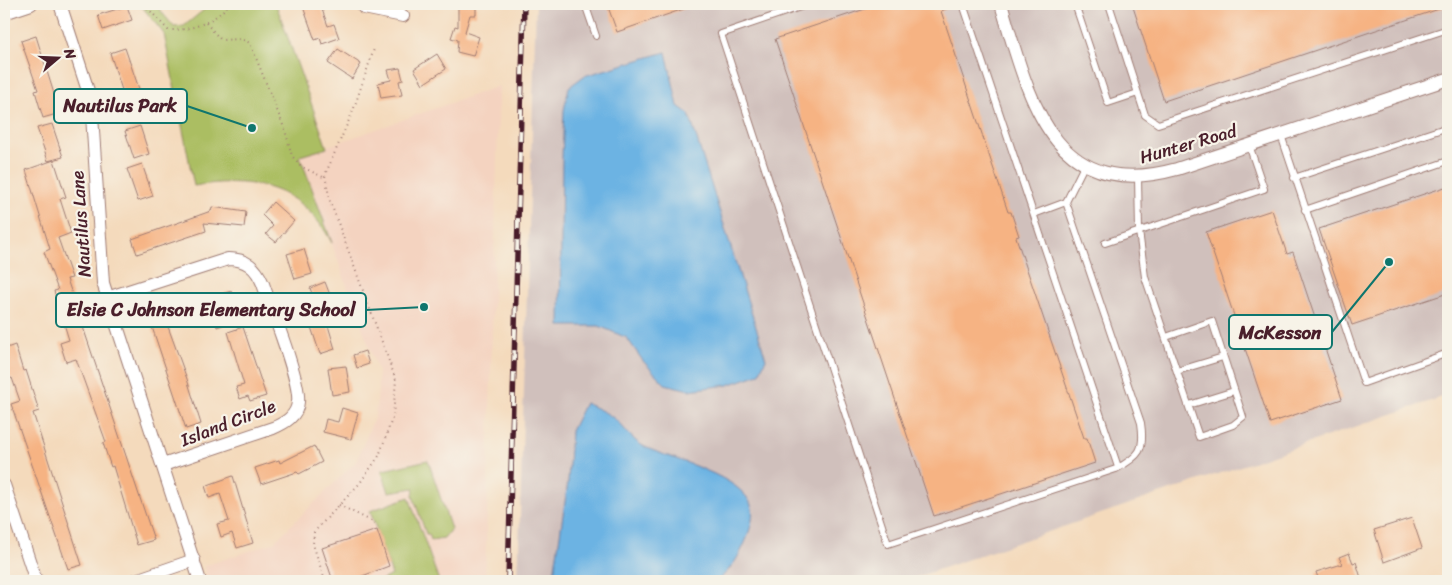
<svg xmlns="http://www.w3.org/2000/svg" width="1452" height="585" viewBox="0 0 1452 585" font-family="Sriracha,sans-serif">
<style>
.built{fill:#f4d3c0}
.industrial{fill:#d0c0bc}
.green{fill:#abbe62;stroke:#7a6e46}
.water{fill:#6cb3e3;stroke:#5b6987}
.building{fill:#f6b383}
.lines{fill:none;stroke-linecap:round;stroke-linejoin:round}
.service-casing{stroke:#9f7c74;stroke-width:8}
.minor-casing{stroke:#9f7c74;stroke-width:14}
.path{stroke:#9f7c74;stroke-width:2;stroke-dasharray:1 4;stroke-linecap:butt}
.service{stroke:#fff;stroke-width:6}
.minor{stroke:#fff;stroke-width:12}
.rail-casing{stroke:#4a1f2b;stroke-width:5.5}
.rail{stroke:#f7f3e8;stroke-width:4;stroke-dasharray:11;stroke-linecap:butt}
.labels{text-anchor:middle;stroke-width:4.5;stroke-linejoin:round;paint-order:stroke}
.street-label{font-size:18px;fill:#4a1f2b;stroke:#f7f3e8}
.leader{fill:none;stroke:#0f766e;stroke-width:2}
.callout-dot{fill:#0f766e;stroke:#f7f3e8;stroke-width:2}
.callout{fill:#f7f3e8;stroke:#0f766e;stroke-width:2}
.callout-label{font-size:19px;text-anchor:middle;font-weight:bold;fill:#4a1f2b}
</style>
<rect width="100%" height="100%" fill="#f7f3e8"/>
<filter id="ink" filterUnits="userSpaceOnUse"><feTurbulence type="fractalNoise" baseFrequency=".02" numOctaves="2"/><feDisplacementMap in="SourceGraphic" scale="10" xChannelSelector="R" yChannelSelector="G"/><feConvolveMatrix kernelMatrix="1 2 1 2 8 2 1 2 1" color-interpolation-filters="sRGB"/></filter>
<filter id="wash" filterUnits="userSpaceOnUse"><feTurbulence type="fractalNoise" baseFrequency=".0096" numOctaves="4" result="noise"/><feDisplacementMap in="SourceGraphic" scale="20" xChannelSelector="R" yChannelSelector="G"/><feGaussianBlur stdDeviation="1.12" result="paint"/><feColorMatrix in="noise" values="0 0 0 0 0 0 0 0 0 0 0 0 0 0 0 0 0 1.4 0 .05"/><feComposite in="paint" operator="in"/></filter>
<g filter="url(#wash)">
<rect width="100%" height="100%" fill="#f4dabc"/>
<path class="built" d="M 499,86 L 485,581 L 208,581 L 204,566 L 273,543 L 356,462 L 375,416 L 378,392 L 378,371 L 300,156 Z"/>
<path class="industrial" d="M 536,4 L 1448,4 L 1448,395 L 905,581 L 518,581 Z"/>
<path class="green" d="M 140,4 L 155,4 L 174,27 L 184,26 L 211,4 L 276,4 L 327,148 L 300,156 L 332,243 C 302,186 253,176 194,186 L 164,34 Z
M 428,460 L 451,529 L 444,538 L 431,540 L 429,534 L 426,534 L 413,496 L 414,488 L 389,492 L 382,472 L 383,470 Z
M 409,497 L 439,581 L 379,581 L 392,575 L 370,511 Z"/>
<path class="water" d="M 666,52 L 678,106 L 689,114 L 766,359 L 759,374 L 728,385 L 689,390 L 665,384 L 643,361 L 627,338 L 599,326 L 560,326 L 562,158 L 564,110 L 569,87 L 584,76 Z
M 585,403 C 596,408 609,413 618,422 C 627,431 633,441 645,447 C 672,460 745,476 752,508 C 754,518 750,529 747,538 C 740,555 732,569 717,581 L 553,581 L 568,482 L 571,431 Z"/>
<g id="blocks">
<path class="building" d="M 302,4 L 320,4 L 328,26 L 334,24 L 339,38 L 322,44 L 320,38 L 315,40 Z
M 458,4 L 476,4 L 476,15 L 470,15 L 465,32 L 479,37 L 473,56 L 457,52 L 458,40 L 451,38 L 455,26 L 458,27 Z
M 607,4 L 695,4 L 695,5 L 617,32 Z
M 880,4 L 958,4 L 941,11 L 1008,212 L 1011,212 L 1019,236 L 1016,237 L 1084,438 L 1087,438 L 1095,463 L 934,516 L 775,39 Z
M 1132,4 L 1448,4 L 1448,6 L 1164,101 Z
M 127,6 L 132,20 L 103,30 L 98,15 Z
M 36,36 L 60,113 L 43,118 L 35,91 L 38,90 L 21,41 Z
M 125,48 L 148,115 L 132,121 L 110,53 Z
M 338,49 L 361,64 L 352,79 L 328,63 Z
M 437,54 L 446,69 L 423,84 L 414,69 Z
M 400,68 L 403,80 L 399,81 L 402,95 L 381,98 L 378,83 L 391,80 L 388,70 Z
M 52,124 L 63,157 L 48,161 L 37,128 Z
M 140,126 L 149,154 L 134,159 L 125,131 Z
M 54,160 L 66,197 L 60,199 L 71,233 L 58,238 L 72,278 L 67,279 L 154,540 L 137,545 L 113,466 L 111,467 L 103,443 L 106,442 L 76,359 L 66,362 L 60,343 L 69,340 L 54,291 L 58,290 L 44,252 L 50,249 L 26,170 Z
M 142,164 L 153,196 L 138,201 L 127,169 Z
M 1448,186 L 1448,293 L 1352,325 L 1319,229 Z
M 273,202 L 294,221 L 276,242 L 266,234 L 273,226 L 262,215 Z
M 212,207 L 246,212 L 244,227 L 204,223 L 206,231 L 137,254 L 132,239 L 211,211 Z
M 1272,210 L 1287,254 L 1293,252 L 1342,399 L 1270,423 L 1206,232 Z
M 304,249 L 312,274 L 295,279 L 287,254 Z
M 325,282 L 335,308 L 324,312 L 335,349 L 320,354 L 304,306 L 315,302 L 310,288 Z
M 231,291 L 236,306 L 227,309 L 231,322 L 217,327 L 208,299 Z
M 163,313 L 187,379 L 201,424 L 186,429 L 149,318 Z
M 243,327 L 266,396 L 250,401 L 248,396 L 240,399 L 236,387 L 244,385 L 228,332 Z
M 15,345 L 23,371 L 26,370 L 39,411 L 33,413 L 82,565 L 68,569 L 11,404 L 20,401 L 12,378 L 4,380 L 4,349 Z
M 365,351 L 369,364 L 357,368 L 353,355 Z
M 346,366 L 350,392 L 332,395 L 328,368 Z
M 342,408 L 358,413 L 351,439 L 323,432 L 326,419 L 338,422 Z
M 314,446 L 322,462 L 299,474 L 297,472 L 261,484 L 255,468 L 279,460 L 280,463 Z
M 233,476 L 253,543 L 237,548 L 232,533 L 221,537 L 217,524 L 229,521 L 220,494 L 209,498 L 205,486 Z
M 1412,518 L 1422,548 L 1384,562 L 1374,530 Z
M 377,530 L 389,566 L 357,578 L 358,581 L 333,581 L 322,548 Z
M 1349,553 L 1353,563 L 1356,562 L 1361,578 L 1350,581 L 1319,581 L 1316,572 L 1342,564 L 1339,557 Z"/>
</g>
</g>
<g filter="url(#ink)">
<use href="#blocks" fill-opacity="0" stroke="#9f7c74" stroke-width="1"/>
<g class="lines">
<defs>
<path id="service" d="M 585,4 L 596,36
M 809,4 L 721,34 L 888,544 L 1116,469 C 1140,456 1145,450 1141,423 L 1066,202 L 1085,164
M 963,4 L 1118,467
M 1075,4 L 1108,103 L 1138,93
M 1109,4 L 1145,115 L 1158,124 L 1448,29
M 1281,135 L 1364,383 L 1448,353
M 1138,177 L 1139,231 L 1145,277 L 1199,437 L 1233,425 L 1243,417 L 1212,321 L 1166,337
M 1294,178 L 1448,127
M 1305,210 L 1448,161
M 1034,214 L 1066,202
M 1105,243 L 1264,189 L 1249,145
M 1177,371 L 1223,357
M 1189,405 L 1234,391"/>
<path id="minor" d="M 60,4 L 91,100 L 103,283 L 200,581
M 362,4 L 364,8 L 403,16
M 1001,4 C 1029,97 1051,204 1177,169 L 1448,79
M 4,13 L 31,4
M 107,298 L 228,259 C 246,259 256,267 263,284 C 271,308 301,382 298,402 C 297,416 285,423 273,428 L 163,465
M 4,485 L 36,581
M 133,581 L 194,560"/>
</defs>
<use href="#service" class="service-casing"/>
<use href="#minor" class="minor-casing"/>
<path class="path" d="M 144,4 L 168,30 C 191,31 215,22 229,4
M 206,23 L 221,40 L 241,39 L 250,43 L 285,130 L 292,156 L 302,167 L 325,178
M 339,505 L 375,523
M 323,581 L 332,578
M 325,581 L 313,544 L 314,532 L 360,483 L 379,456 L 393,416 L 396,380 L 330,201 L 325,175 L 353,111 L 374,49"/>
<use href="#service" class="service"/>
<use href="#minor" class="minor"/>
<defs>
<path id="rail" d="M 508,581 L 524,4"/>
</defs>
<use href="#rail" class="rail-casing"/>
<use href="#rail" class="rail"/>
</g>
</g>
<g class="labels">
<g class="street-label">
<text transform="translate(1188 144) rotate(-16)" y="6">Hunter Road</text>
<text transform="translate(81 224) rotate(-94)" y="6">Nautilus Lane</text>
<text transform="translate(228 423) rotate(-21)" y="6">Island Circle</text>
</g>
</g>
<path class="leader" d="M252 128L187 106M424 307L366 310M1389 262L1332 332"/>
<g class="callout-dot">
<circle cx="252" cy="128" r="5"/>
<circle cx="424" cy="307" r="5"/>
<circle cx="1389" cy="262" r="5"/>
</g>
<g class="callout">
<rect x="54" y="89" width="133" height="34" rx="5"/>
<rect x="56" y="293" width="310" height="34" rx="5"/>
<rect x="1229" y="315" width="103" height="34" rx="5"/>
</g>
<g class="callout-label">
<text x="120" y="112">Nautilus Park</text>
<text x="211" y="316">Elsie C Johnson Elementary School</text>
<text x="1280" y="339">McKesson</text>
</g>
<rect width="1452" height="585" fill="none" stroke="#f7f3e8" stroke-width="20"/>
<g transform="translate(58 58) rotate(71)" stroke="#f7f3e8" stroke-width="4" paint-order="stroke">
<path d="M0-4L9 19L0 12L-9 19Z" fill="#4a1f2b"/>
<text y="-8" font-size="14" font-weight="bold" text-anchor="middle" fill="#4a1f2b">N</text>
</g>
</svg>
